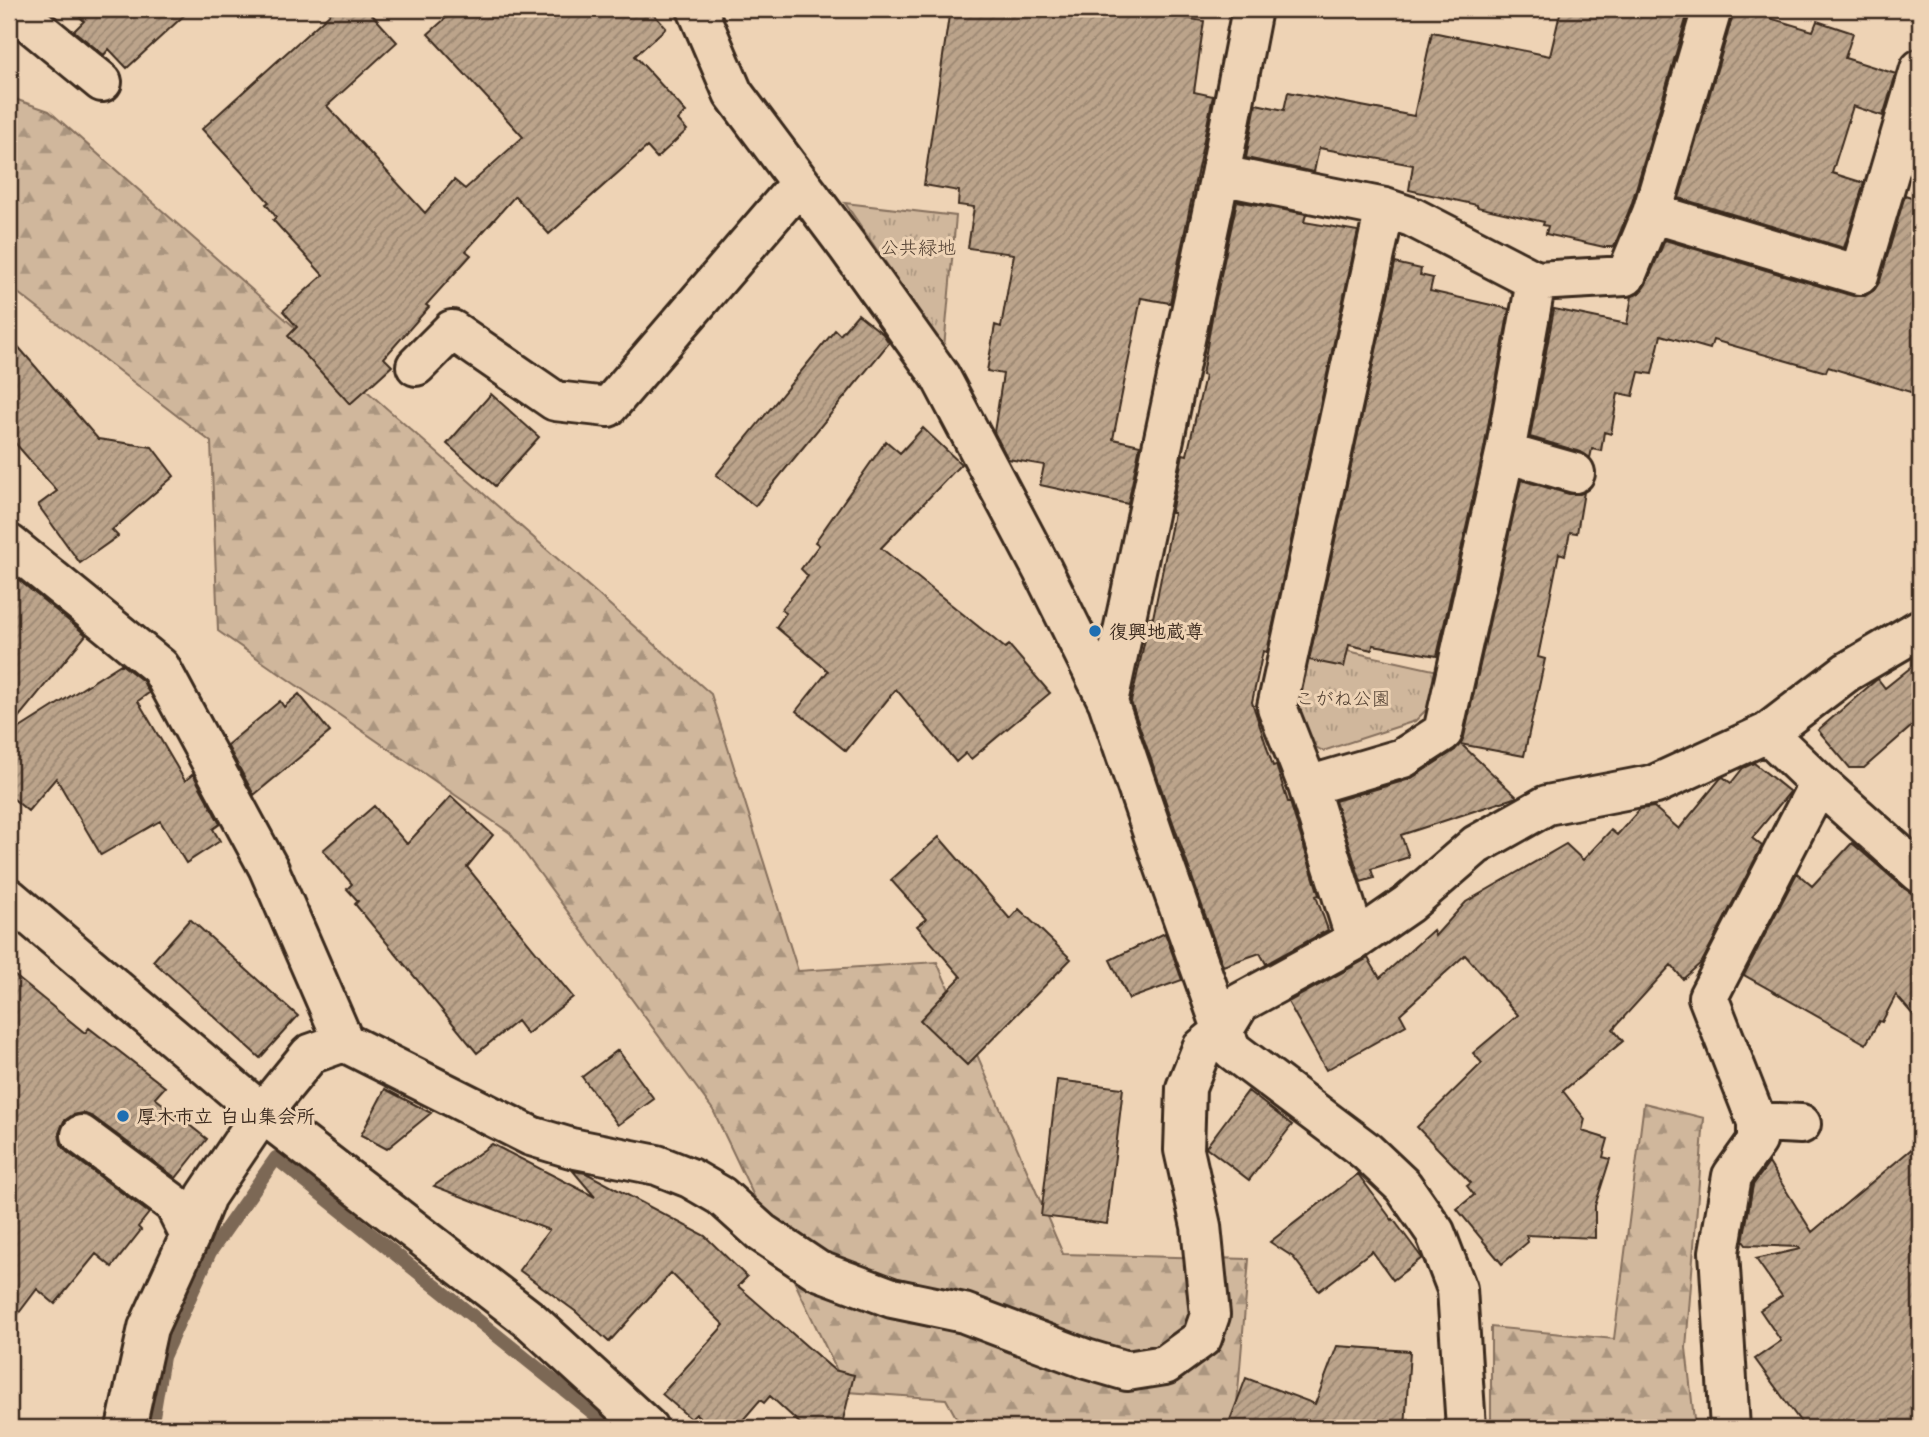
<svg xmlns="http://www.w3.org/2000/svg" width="1929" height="1437" viewBox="0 0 1929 1437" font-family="Kalam,'Klee One',sans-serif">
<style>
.grass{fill:url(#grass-tufts);stroke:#86705d;stroke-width:2}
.forest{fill:url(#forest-firs);stroke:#86705d;stroke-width:2}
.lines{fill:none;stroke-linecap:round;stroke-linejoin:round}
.stream{stroke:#7c6755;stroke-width:14}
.building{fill:url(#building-hatch);stroke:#3b2a1e;stroke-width:2}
.minor-casing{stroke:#3b2a1e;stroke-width:44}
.tertiary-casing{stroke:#3b2a1e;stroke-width:44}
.minor{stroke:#eed3b5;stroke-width:38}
.tertiary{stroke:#eed3b5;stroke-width:38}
.poi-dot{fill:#1f6fb2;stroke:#eed3b5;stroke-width:2.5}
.labels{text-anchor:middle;stroke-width:6;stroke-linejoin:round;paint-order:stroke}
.park-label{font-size:19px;fill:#513f31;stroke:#eed3b5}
.poi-label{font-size:19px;font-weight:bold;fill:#3b2a1e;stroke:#eed3b5;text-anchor:start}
</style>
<defs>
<pattern id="grass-tufts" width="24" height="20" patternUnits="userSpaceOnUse" patternTransform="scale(1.75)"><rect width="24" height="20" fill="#d0b79c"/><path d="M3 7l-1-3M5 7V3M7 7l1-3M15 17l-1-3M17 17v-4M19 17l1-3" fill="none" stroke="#aa957f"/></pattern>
<pattern id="forest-firs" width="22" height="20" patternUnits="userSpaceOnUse" patternTransform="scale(1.75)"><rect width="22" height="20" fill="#d0b79c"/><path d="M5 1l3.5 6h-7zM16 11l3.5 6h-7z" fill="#aa957f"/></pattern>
<pattern id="building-hatch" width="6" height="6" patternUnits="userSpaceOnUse" patternTransform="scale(1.75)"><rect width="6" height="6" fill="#bca48b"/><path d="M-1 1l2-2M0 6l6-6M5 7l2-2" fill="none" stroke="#9a8671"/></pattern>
</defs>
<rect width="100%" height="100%" fill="#eed3b5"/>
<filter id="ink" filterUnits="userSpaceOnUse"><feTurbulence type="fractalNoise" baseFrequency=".0143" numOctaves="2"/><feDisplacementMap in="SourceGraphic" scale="14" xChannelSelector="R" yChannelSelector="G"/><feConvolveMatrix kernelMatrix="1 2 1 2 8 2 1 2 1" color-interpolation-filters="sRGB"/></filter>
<g filter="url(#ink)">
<path class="grass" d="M 845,203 L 956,216 L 944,348 Z
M 1307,642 L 1438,671 L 1431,705 L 1415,721 L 1323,751 L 1307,742 L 1295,705 Z"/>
<path class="forest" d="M 9,97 L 49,111 L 711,694 L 798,971 L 937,962 L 1063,1254 L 1249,1259 L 1235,1428 L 962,1428 L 946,1399 L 847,1392 L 713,1110 L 510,833 L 218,631 L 211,442 L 9,286 Z
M 1644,1103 L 1704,1118 L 1686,1348 L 1695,1428 L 1491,1428 L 1491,1327 L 1614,1339 Z"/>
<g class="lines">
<path class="stream" d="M 151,1428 L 163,1357 L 210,1252 L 276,1158 L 612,1428"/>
</g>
<path class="building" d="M 72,9 L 191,9 L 127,68 L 109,49 L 104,55 L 74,31 L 84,21 Z
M 335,9 L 367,9 L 397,42 L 327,106 L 425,213 L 454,180 L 465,189 L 523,137 L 428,34 L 456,9 L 649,9 L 666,28 L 635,56 L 686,112 L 678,120 L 687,130 L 657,158 L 647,147 L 549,234 L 515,196 L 466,251 L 471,255 L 426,305 L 429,307 L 384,358 L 392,366 L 350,404 L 288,336 L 297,327 L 283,311 L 323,275 L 273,220 L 276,217 L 266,204 L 269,202 L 202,129 Z
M 950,9 L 1123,9 L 1204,21 L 1194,92 L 1213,96 L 1170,303 L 1141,298 L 1113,439 L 1140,445 L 1128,504 L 1040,485 L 1044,465 L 1008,459 L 994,432 L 1003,374 L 987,371 L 995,325 L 1001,327 L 1014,254 L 968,248 L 974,207 L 958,205 L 959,191 L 924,185 Z
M 1561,9 L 1689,9 L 1631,206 L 1614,247 L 1604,247 L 1546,234 L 1548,226 L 1543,225 L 1544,222 L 1477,207 L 1477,205 L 1409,190 L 1413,165 L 1319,148 L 1314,172 L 1246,158 L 1256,104 L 1284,110 L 1288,92 L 1414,116 L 1432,32 L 1550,56 Z
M 1733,9 L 1740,9 L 1813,31 L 1817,21 L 1853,33 L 1845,58 L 1896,74 L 1883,116 L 1853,106 L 1832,173 L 1864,183 L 1844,248 L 1679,198 L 1733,15 Z
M 1905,195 L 1920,200 L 1920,395 L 1828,367 L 1826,372 L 1713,340 L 1710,349 L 1661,335 L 1652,374 L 1639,372 L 1633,396 L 1618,393 L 1611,434 L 1604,432 L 1601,451 L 1592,449 L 1590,458 L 1581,452 L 1530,437 L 1554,309 L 1627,324 L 1632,296 L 1639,293 L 1646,284 L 1665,240 L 1853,296 L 1865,296 L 1874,290 L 1880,281 Z
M 1237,201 L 1306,214 L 1304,222 L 1358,231 L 1267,652 L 1263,651 L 1252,702 L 1273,766 L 1276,765 L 1288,802 L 1290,802 L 1319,895 L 1316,896 L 1328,930 L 1266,964 L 1260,953 L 1223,966 L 1131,702 L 1150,617 L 1153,618 L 1174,513 L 1171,513 L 1183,454 L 1187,455 L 1205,376 L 1202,375 L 1213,312 Z
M 1395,263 L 1421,269 L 1420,275 L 1433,278 L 1430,291 L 1509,309 L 1484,449 L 1437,656 L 1373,645 L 1372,650 L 1349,645 L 1344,667 L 1309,660 Z
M 858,314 L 883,334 L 889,343 L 755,506 L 716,475 L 835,330 L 840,335 Z
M 9,336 L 98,439 L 152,447 L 174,476 L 112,530 L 118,536 L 80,563 L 38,505 L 57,491 L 9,436 Z
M 491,394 L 539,437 L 495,486 L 447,444 Z
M 923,428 L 961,464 L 881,548 L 1005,648 L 1009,645 L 1050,693 L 971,759 L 966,753 L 956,762 L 896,689 L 846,751 L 796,711 L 828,671 L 776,627 L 786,613 L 781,610 L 808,576 L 801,569 L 819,545 L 815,542 L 886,441 L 900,453 Z
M 1521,480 L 1569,494 L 1580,494 L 1584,492 L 1577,533 L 1570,532 L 1565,555 L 1559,553 L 1538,657 L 1545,659 L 1524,756 L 1460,744 L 1464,737 Z
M 9,572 L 86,635 L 9,729 Z
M 1920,660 L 1920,719 L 1864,768 L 1850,768 L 1818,730 L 1875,681 L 1878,679 L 1885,688 Z
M 121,664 L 143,681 L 149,693 L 138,701 L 185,781 L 193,774 L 220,824 L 213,829 L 220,841 L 186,863 L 160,821 L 101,855 L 56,778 L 28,811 L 9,795 L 9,735 Z
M 299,694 L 330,732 L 254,795 L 227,745 L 280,701 L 284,707 Z
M 1459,744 L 1461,744 L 1517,797 L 1401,835 L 1409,857 L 1371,869 L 1374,878 L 1361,882 L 1335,801 L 1410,779 L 1455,750 Z
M 1754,763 L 1790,792 L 1752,838 L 1762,846 L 1702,962 L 1683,979 L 1671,965 L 1613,1029 L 1623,1041 L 1563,1091 L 1585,1119 L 1582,1131 L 1608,1139 L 1603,1157 L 1610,1159 L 1595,1206 L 1595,1238 L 1526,1235 L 1528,1242 L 1502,1264 L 1457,1209 L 1474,1195 L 1467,1186 L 1471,1183 L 1417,1127 L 1482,1063 L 1473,1053 L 1518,1015 L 1465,955 L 1400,1014 L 1406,1025 L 1326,1070 L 1288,1002 L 1368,958 L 1380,978 L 1433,930 L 1435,936 L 1466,902 L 1566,844 L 1583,860 L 1611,830 L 1617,835 L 1640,809 L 1654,807 L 1679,829 L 1720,779 L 1723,777 L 1731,783 L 1743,768 Z
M 451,796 L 493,835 L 467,867 L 573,997 L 527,1034 L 517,1021 L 477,1053 L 355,904 L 358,901 L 347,889 L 352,884 L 323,850 L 374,806 L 407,844 Z
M 939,837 L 1010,919 L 1019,909 L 1071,959 L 967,1065 L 920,1020 L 961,977 L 917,926 L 926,919 L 891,880 Z
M 1852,843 L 1905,889 L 1920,899 L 1920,1023 L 1896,995 L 1882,1022 L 1879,1021 L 1866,1044 L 1744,975 L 1797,873 L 1812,886 Z
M 190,919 L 298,1016 L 260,1058 L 153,961 Z
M 1165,933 L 1182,980 L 1129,999 L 1110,960 Z
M 9,971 L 85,1033 L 89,1028 L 165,1087 L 155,1098 L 207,1139 L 176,1178 L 93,1117 L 83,1113 L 73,1115 L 64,1121 L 59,1133 L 61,1144 L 67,1152 L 149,1213 L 138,1227 L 141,1230 L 112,1267 L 96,1254 L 55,1304 L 37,1289 L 9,1326 Z
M 618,1050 L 654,1099 L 618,1125 L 582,1077 Z
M 1057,1080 L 1123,1088 L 1107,1224 L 1041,1216 Z
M 385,1089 L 431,1113 L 387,1149 L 361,1135 Z
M 1248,1091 L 1292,1125 L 1249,1180 L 1206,1147 Z
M 1920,1142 L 1920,1428 L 1805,1428 L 1755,1359 L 1781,1341 L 1760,1310 L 1782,1296 L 1756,1259 L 1800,1249 L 1799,1247 L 1746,1245 L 1743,1241 L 1753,1185 L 1769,1163 L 1812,1232 Z
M 492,1144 L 595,1197 L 573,1171 L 586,1173 L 705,1236 L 747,1277 L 738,1286 L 834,1370 L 854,1375 L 841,1428 L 805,1428 L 770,1396 L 764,1403 L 760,1400 L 736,1428 L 714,1428 L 696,1414 L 691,1419 L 662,1394 L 724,1325 L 671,1273 L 609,1342 L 575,1311 L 519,1270 L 549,1230 L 434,1186 Z
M 1358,1174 L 1392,1220 L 1393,1219 L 1422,1258 L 1393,1280 L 1372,1251 L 1319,1291 L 1293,1257 L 1270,1242 Z
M 1337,1346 L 1410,1351 L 1405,1428 L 1227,1428 L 1246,1378 L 1315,1404 Z"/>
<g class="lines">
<defs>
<path id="minor" d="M 13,9 L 102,82
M 697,9 L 733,93 L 848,247 L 940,376 L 1042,569 L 1108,702 L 1160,854 L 1223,1031 L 1232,1050 L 1366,1151 L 1403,1186 L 1435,1232 L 1457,1289 L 1466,1428
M 1252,9 L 1220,175 L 1385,208 L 1412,217 L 1536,281 L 1626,276 L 1652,213 L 1712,9
M 1652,213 L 1859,275 L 1920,69
M 416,366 L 452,330 L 555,401 L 608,407 L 800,183
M 1505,453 L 1575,473
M 9,544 L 160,667 L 268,867 L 344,1042
M 1108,702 L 1220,175
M 1767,733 L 1819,783 L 1920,873
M 1308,786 L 1403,758 L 1443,732 L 1505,453 L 1536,281
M 1356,940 L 1308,786 L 1277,707 L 1385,208
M 1757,1122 L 1801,1124
M 81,1135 L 174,1204 L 190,1236
M 126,1428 L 148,1328 L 190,1236 L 206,1196 L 262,1113 L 310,1054 L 344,1042 L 531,1136 L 571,1148 L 657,1165 L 690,1178 L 721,1196 L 762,1233 L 817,1270 L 892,1298 L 964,1313 L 1086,1359 L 1127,1371 L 1165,1365 L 1202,1338 L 1210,1315 L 1201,1226 L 1184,1150 L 1186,1088 L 1202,1048 L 1223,1031 L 1240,1003 L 1356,940 L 1408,904 L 1476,845 L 1547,805 L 1656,784 L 1767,733 L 1847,672 L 1920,629
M 1730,1428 L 1719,1252 L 1732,1176 L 1757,1141 L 1757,1122 L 1708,997 L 1819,783"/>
<path id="tertiary" d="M 9,898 L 262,1113 L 530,1320 L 648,1428"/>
</defs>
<use href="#minor" class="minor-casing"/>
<use href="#tertiary" class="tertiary-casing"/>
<use href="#minor" class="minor"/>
<use href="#tertiary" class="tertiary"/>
</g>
</g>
<g class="poi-dot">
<circle cx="1095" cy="631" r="7"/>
<circle cx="123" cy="1116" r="7"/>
</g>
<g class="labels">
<g class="park-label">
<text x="918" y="254">公共緑地</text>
<text x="1343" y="705">こがね公園</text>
</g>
<g class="poi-label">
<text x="1109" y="638">復興地蔵尊</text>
<text x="137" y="1123">厚木市立 白山集会所</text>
</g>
</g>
<rect width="1929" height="1437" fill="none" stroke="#eed3b5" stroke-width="35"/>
<rect x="18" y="18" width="1894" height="1402" fill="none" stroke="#3b2a1e" stroke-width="2.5" filter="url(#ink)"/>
</svg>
